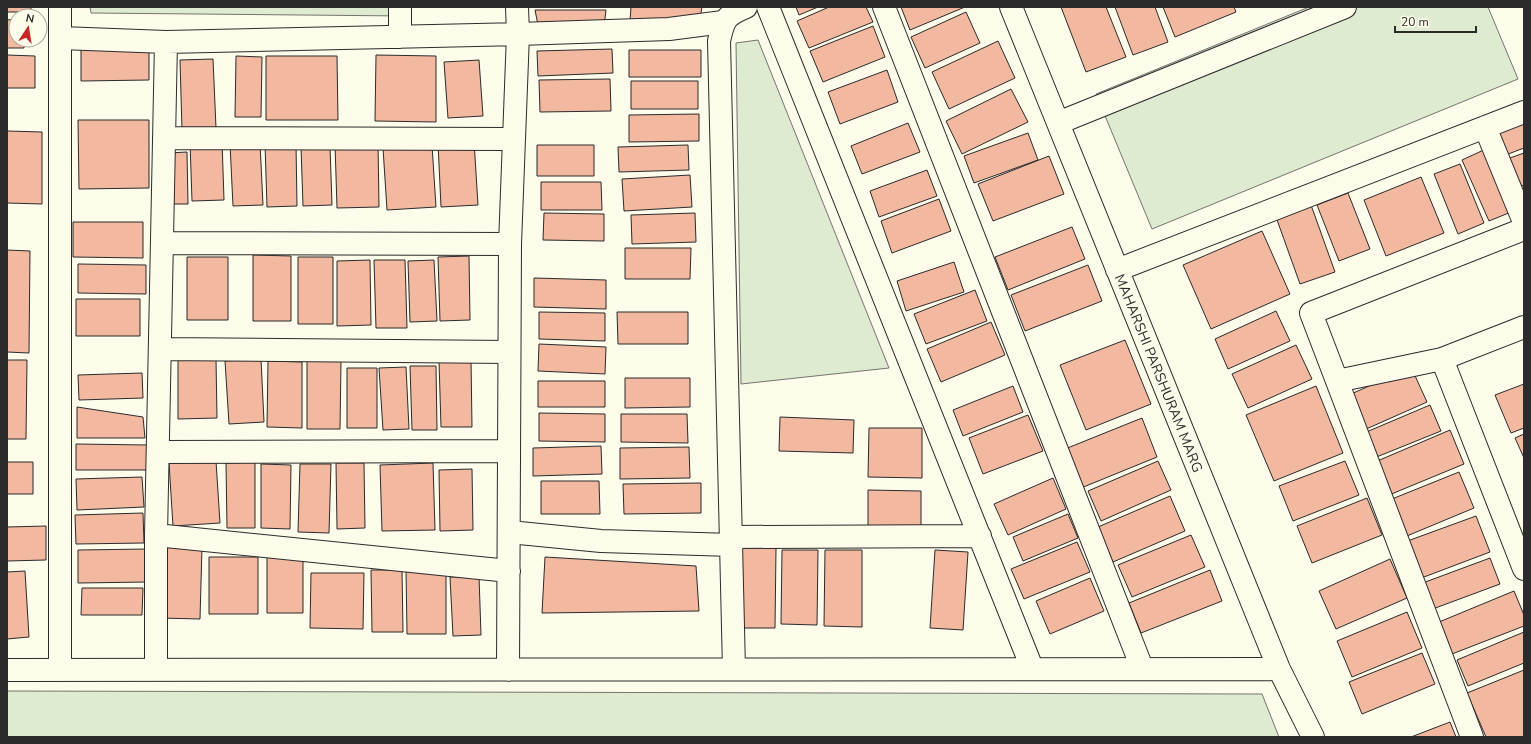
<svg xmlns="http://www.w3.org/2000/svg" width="1531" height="744" viewBox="0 0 1531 744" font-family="'Nunito Sans',sans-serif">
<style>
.green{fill:#deebd1;stroke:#74746e}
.building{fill:#f2b8a0;stroke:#2b2b2b}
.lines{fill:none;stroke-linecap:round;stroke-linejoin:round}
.minor-casing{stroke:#2b2b2b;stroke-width:24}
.minor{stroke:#fdfbea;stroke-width:22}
.labels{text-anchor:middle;stroke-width:3;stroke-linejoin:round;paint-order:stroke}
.street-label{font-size:14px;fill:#2b2b2b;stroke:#fdfbea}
</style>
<rect width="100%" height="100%" fill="#fdfbea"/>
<path class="green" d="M 90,7 L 406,7 L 406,16 L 91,13 Z
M 1309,7 L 1488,7 L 1518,79 L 1152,229 L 1096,94 Z
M 758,40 L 889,368 L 741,384 L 736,43 Z
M 7,691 L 1262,694 L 1279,737 L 7,737 Z"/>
<path class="building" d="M 7,7 L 31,7 L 31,12 L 7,12 Z
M 631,7 L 702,7 L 700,19 L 630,21 Z
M 796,7 L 818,7 L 799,15 Z
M 829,7 L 866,7 L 873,22 L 809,48 L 797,21 Z
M 901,7 L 965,7 L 910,30 Z
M 1061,7 L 1106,7 L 1126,57 L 1086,72 Z
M 1115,7 L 1155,7 L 1168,42 L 1133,55 Z
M 1163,7 L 1234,7 L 1236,12 L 1175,37 Z
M 535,10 L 606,10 L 604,27 L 538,25 Z
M 966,12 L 980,43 L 925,68 L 911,37 Z
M 16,19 L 16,40 L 24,40 L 24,48 L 7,48 L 7,20 Z
M 873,26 L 885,57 L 823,82 L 810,51 Z
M 998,41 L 1015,78 L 949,109 L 932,72 Z
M 81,48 L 149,48 L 149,80 L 81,81 Z
M 612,49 L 613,73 L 538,76 L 537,51 Z
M 629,50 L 701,50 L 701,77 L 629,77 Z
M 7,55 L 35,56 L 35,88 L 7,88 Z
M 376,55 L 436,56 L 436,122 L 375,121 Z
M 236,56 L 262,57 L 261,117 L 235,117 Z
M 266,56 L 337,56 L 338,120 L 266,120 Z
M 213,59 L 216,128 L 182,130 L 180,60 Z
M 479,60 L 483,116 L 448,118 L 444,62 Z
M 887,70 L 898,102 L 840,124 L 828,92 Z
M 610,79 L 611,111 L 540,112 L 539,80 Z
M 631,81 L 698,81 L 698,109 L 631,109 Z
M 1011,89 L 1028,122 L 962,154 L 946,121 Z
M 699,114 L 699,141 L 629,142 L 629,115 Z
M 1524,116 L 1524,148 L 1503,156 L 1492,128 Z
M 78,120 L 149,120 L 149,188 L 79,189 Z
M 908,123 L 920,152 L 862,174 L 851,146 Z
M 7,131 L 42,132 L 42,204 L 7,203 Z
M 1028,133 L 1038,160 L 974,183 L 964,156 Z
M 222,140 L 224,200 L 192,201 L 190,142 Z
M 474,141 L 478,205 L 441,207 L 438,143 Z
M 260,143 L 263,205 L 233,206 L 230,144 Z
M 378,143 L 379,207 L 337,208 L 335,144 Z
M 265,144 L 296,144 L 297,206 L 267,207 Z
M 432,145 L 436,207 L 387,210 L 383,148 Z
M 537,145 L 594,145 L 594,176 L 537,176 Z
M 688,145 L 689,170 L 619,172 L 618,147 Z
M 330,146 L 332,205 L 303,206 L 301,147 Z
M 1488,148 L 1516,210 L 1489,221 L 1462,160 Z
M 187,152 L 188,204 L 169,204 L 169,153 Z
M 1524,153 L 1524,185 L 1519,187 L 1507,159 Z
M 1049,156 L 1064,194 L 993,221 L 978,184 Z
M 1460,164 L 1484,223 L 1458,234 L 1434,174 Z
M 927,170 L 937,196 L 879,217 L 870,191 Z
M 690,175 L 692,207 L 624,211 L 622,179 Z
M 1421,177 L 1444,233 L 1386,256 L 1364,200 Z
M 541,182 L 601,182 L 602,210 L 541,210 Z
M 1348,193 L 1370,249 L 1339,261 L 1317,205 Z
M 939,199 L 951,231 L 892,253 L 881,221 Z
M 1311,205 L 1335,272 L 1300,284 L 1276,217 Z
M 544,213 L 604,214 L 604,241 L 543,240 Z
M 695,213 L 696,242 L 632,244 L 631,215 Z
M 73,222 L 143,222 L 143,258 L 73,257 Z
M 1072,227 L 1085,259 L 1008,290 L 995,257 Z
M 1262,231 L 1290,294 L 1211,329 L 1183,265 Z
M 625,248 L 691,248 L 690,279 L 625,279 Z
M 7,250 L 30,251 L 29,353 L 7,352 Z
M 253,255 L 291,256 L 291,321 L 253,321 Z
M 469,256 L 470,320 L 440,321 L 438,257 Z
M 187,257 L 228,257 L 228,320 L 187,320 Z
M 298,257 L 333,257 L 333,324 L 298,324 Z
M 370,260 L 371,325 L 337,326 L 337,261 Z
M 374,260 L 405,260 L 407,328 L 376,328 Z
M 434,260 L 437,321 L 410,322 L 408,261 Z
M 954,262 L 964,292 L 906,311 L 897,281 Z
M 78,264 L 146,265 L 146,294 L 78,293 Z
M 1088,265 L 1102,301 L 1025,331 L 1011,295 Z
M 534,278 L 606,280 L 606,309 L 534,307 Z
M 975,290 L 987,321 L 926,344 L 914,314 Z
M 76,299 L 140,299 L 140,336 L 76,336 Z
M 1276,311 L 1290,341 L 1228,369 L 1215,339 Z
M 539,312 L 605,313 L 605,341 L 539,339 Z
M 617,312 L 688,312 L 688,344 L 618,344 Z
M 991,322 L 1005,355 L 941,382 L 927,349 Z
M 1125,340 L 1151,404 L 1086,430 L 1060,365 Z
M 539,344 L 606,347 L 605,374 L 538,371 Z
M 1296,345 L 1312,379 L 1248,408 L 1232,374 Z
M 178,359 L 216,359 L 217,418 L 178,419 Z
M 261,359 L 264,422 L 229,424 L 225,361 Z
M 7,360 L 27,360 L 26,439 L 7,439 Z
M 307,360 L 341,361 L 340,429 L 307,429 Z
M 471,360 L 472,427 L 441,427 L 439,361 Z
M 268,361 L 302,362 L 302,428 L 267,427 Z
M 410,366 L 436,366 L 437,430 L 412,430 Z
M 406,367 L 409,429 L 383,430 L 379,368 Z
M 1411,367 L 1427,402 L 1364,430 L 1349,395 Z
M 347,368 L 377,368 L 377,428 L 347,428 Z
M 142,373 L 143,398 L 79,400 L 78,375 Z
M 625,378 L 690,378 L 690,407 L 625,408 Z
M 538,381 L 605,381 L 605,407 L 538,407 Z
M 1524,384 L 1524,428 L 1511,433 L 1495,395 Z
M 1013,386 L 1023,412 L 963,436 L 953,410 Z
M 1316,386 L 1343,453 L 1274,481 L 1246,415 Z
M 1430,405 L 1441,431 L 1374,458 L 1364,433 Z
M 77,407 L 143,417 L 145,438 L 77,438 Z
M 539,413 L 605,414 L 605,442 L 539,441 Z
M 621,414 L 687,414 L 688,443 L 621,442 Z
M 1028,415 L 1043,451 L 983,474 L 969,438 Z
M 780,417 L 854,420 L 853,453 L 779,451 Z
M 1142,418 L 1157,457 L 1081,488 L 1065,449 Z
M 869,428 L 922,428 L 922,478 L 868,477 Z
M 1450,430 L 1464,464 L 1389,495 L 1375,462 Z
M 1524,434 L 1524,458 L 1515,438 Z
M 76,444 L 148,445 L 147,470 L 76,470 Z
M 601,446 L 602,474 L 533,476 L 533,448 Z
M 689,447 L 690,478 L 620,479 L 620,448 Z
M 216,461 L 220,523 L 173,526 L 169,463 Z
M 1158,461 L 1171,490 L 1101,521 L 1088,491 Z
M 1345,461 L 1359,495 L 1293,521 L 1279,486 Z
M 7,462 L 33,462 L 33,494 L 7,494 Z
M 255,462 L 255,528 L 227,528 L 226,463 Z
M 336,463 L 364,463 L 365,528 L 337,529 Z
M 433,463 L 435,530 L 382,531 L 380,465 Z
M 261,464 L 291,465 L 290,529 L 261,528 Z
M 300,464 L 331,464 L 329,533 L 298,532 Z
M 472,469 L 473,530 L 440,531 L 439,470 Z
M 1459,472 L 1474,508 L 1402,538 L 1387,501 Z
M 142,477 L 144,507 L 77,510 L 76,479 Z
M 1053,478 L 1066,509 L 1008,535 L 994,504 Z
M 541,481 L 599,481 L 600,514 L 541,514 Z
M 701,483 L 701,513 L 624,514 L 623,484 Z
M 868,490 L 921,491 L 921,527 L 868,527 Z
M 1170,496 L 1185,531 L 1113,562 L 1098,527 Z
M 1367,498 L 1382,535 L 1312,563 L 1297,526 Z
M 143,513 L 144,543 L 76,544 L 75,515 Z
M 1068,514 L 1078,538 L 1023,561 L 1013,537 Z
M 1476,516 L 1490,552 L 1416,580 L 1402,543 Z
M 46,526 L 46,560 L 7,561 L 7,527 Z
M 1191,535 L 1205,567 L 1132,597 L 1118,565 Z
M 1077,542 L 1090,572 L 1024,599 L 1011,569 Z
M 162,545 L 202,547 L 200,619 L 160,618 Z
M 742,548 L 776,548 L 775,628 L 741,628 Z
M 147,549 L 148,582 L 78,583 L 78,550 Z
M 782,550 L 818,550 L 817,625 L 781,624 Z
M 825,550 L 862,550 L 862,627 L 824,626 Z
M 935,550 L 968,552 L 963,630 L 930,628 Z
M 267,556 L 303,556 L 303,613 L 267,613 Z
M 209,557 L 258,557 L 258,614 L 209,614 Z
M 545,557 L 696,566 L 699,611 L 542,613 Z
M 1490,558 L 1500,584 L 1430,610 L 1420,584 Z
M 1390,559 L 1407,598 L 1336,629 L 1319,591 Z
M 371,570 L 402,570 L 403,632 L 372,632 Z
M 406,570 L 446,570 L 446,634 L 407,634 Z
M 1210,570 L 1222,601 L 1141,633 L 1129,603 Z
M 25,571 L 29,637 L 7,639 L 7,572 Z
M 311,573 L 364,573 L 363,629 L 310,628 Z
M 479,576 L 481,635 L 453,636 L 450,577 Z
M 1090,578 L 1104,611 L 1050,634 L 1036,601 Z
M 82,588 L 143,588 L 142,615 L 81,615 Z
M 1514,591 L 1524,615 L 1524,626 L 1452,654 L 1439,622 Z
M 1407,612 L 1422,648 L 1352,677 L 1337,641 Z
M 1524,632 L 1524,663 L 1468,686 L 1457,660 Z
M 1422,653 L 1435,684 L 1362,714 L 1349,682 Z
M 1524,670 L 1524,737 L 1486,737 L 1467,693 Z
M 1450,722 L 1456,737 L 1411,737 Z"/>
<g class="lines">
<defs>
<path id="minor" d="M 60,7 L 60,670
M 400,7 L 400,37
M 768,7 L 1032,668
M 884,7 L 1142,668
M 1011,7 L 1279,669 L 1313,737
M 61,38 L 166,42 L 518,34 L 669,29 L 723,22
M 1058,123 L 1345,7
M 1485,127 L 1524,222
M 164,138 L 514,139
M 1524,229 L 1311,313 L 1337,381 L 1442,359 L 1524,327
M 163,243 L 510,244
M 1117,270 L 1524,112
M 161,349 L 509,352
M 1442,359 L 1524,569
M 1337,381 L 1472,737
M 159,452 L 509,451
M 509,532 L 601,541 L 732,545
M 156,535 L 509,571
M 732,537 L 980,536
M 734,669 L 719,41 C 724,19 725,16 746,7
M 7,670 L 1279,669
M 156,670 L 156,535 L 166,42
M 508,670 L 510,244 L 518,34 L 517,7"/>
</defs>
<use href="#minor" class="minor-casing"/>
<use href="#minor" class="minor"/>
</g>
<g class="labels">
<g class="street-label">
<text transform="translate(1159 373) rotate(68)" y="5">MAHARSHI PARSHURAM MARG</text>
</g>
</g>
<rect width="1531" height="744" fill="none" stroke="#2b2b2b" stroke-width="16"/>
<g transform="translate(28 28) rotate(12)"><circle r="19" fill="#fdfbea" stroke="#a9a89e"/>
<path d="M0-3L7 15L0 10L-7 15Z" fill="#c62828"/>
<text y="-6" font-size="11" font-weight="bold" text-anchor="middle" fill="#2b2b2b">N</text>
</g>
<path d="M1395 26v6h81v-6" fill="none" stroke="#2b2b2b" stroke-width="2"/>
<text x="1401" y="26" font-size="12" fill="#2b2b2b" stroke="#fdfbea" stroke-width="3" paint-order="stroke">20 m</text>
</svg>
